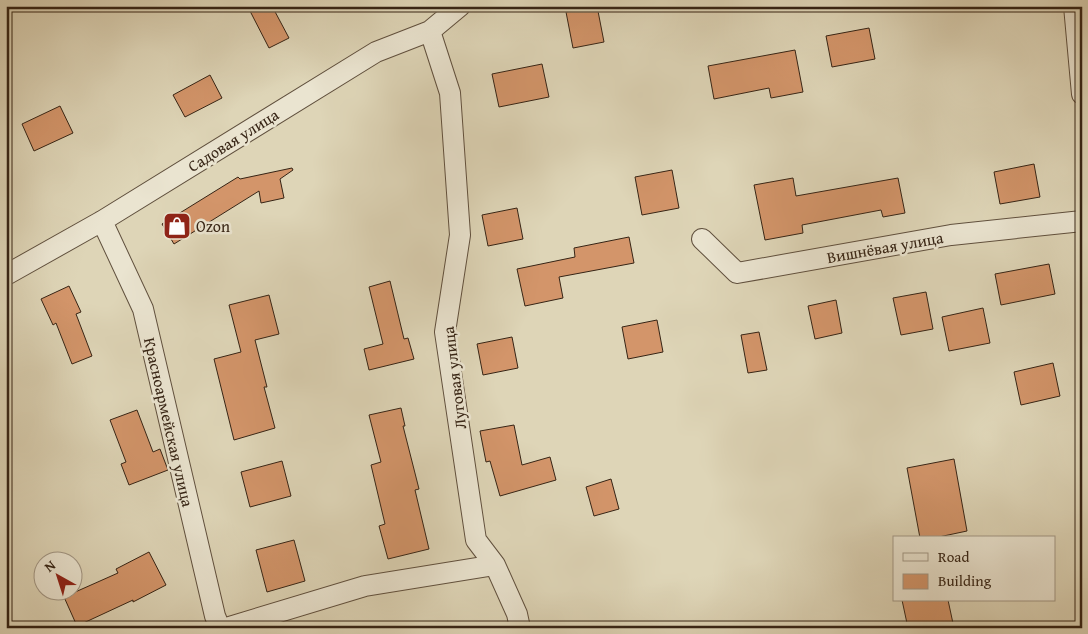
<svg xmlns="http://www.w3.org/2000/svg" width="1088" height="634" viewBox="0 0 1088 634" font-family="'Gentium Book Plus',serif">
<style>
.building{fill:#d3956a;stroke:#362415}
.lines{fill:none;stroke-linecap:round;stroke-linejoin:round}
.street-casing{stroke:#60503e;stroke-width:22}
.street{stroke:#eae4d0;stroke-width:20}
.labels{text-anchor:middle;stroke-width:5;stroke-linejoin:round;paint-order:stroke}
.street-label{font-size:16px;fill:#362415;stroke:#eae4d0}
.poi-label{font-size:16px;fill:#362415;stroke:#eae4d0;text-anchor:start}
</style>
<rect width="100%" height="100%" fill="#ded5b7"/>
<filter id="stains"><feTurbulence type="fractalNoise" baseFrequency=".004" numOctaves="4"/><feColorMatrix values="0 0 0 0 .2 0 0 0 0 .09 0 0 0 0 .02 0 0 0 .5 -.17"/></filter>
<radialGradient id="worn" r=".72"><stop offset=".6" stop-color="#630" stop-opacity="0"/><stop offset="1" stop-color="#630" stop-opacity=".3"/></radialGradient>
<path class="building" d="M 259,6 L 272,6 L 289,38 L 269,48 L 250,11 Z
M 597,6 L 604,42 L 573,48 L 566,12 Z
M 869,28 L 875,59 L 832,67 L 826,36 Z
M 795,50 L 803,92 L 771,98 L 769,88 L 714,99 L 708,66 Z
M 542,64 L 549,97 L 499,107 L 492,74 Z
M 210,75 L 222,98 L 185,117 L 173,95 Z
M 60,106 L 73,133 L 34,151 L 22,124 Z
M 1034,164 L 1040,197 L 1000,204 L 994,172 Z
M 292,168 L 293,170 L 280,179 L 284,198 L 261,203 L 259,191 L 174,244 L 162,224 L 238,177 L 240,179 Z
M 672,170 L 679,208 L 642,215 L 635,177 Z
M 793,178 L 796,196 L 898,178 L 905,213 L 883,217 L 881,210 L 802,225 L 803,233 L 765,240 L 754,185 Z
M 517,208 L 523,239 L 488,246 L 482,215 Z
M 629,237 L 634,263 L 559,277 L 563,298 L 525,306 L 517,269 L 575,257 L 574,248 Z
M 1049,264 L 1055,294 L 1001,305 L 995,274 Z
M 390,281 L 404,339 L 408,338 L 414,359 L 369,370 L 364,349 L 383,344 L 369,287 Z
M 69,286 L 81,312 L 76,314 L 92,356 L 72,364 L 56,323 L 53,325 L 41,299 Z
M 926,292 L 933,329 L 901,335 L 893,298 Z
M 269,295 L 279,334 L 255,340 L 267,387 L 264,387 L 275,428 L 234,440 L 214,359 L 241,352 L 229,305 Z
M 836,300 L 842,333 L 815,339 L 808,306 Z
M 983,308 L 990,343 L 949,351 L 942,317 Z
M 657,320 L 663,352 L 628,359 L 622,327 Z
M 759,332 L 767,370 L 748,373 L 741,335 Z
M 512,337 L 518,368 L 483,375 L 477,344 Z
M 1053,363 L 1060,396 L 1021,405 L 1014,372 Z
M 401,408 L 405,426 L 403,426 L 419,489 L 415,490 L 429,549 L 388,559 L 379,526 L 385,524 L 371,465 L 381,462 L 369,415 Z
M 137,410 L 153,452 L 160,449 L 168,470 L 129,485 L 121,464 L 126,462 L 110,420 Z
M 514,425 L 522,465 L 550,457 L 556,480 L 500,496 L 490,461 L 486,462 L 480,431 Z
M 954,459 L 967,531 L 934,538 L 920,538 L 907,468 Z
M 282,461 L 291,496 L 250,507 L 241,472 Z
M 611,479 L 619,509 L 594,516 L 586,487 Z
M 294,540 L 305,581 L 267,592 L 256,550 Z
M 149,552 L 166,585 L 133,602 L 133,600 L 77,626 L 64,597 L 118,573 L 116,569 Z
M 902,600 L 948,600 L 954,628 L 908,628 Z"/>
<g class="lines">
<defs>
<path id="street" d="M 1074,6 L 1082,94
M 430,31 L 450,93 L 460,235 L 445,332 L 476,540 L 495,565 L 517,614 L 520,628
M 102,221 L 143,309 L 215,616 L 220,628
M 702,239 L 737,273 L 951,235 L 1082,221
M 6,275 L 102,221 L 376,52 L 430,31 L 460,6
M 226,628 L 365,586 L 495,565"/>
</defs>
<use href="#street" class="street-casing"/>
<use href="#street" class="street"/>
</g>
<defs>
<symbol id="shop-square" viewBox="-11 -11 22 22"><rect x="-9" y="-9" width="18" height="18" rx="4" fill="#8f2418" stroke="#eae4d0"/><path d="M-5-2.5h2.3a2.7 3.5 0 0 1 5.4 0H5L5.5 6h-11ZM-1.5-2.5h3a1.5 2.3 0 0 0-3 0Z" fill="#fff"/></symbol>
</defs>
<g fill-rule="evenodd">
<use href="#shop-square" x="161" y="210" width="32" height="32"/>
</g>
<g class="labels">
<g class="street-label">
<text transform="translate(233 140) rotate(-32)" y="6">Садовая улица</text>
<text transform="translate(885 247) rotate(-10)" y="6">Вишнёвая улица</text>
<text transform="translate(454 378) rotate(-97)" y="6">Луговая улица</text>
<text transform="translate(169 422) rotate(77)" y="6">Красноармейская улица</text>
</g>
<g class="poi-label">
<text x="196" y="232">Ozon</text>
</g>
</g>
<rect width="1088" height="634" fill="none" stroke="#ded5b7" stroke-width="25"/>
<rect x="8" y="8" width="1073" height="619" fill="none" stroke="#362415" stroke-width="2.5"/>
<rect x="12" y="12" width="1063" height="609" fill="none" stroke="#362415"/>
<rect x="893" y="536" width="162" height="65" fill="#eae4d0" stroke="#a29785"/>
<rect x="903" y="553" width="25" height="8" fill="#eae4d0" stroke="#a29785"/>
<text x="938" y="562" font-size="15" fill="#362415">Road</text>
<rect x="903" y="574" width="25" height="15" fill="#d3956a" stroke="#a29785"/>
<text x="938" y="586" font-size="15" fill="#362415">Building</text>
<g transform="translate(58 576) rotate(321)"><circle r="24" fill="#eae4d0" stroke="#a29785"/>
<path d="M0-4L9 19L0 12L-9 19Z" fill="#8f2418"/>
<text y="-8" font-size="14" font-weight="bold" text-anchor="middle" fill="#362415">N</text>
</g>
<rect width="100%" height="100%" filter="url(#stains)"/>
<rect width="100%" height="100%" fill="url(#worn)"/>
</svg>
